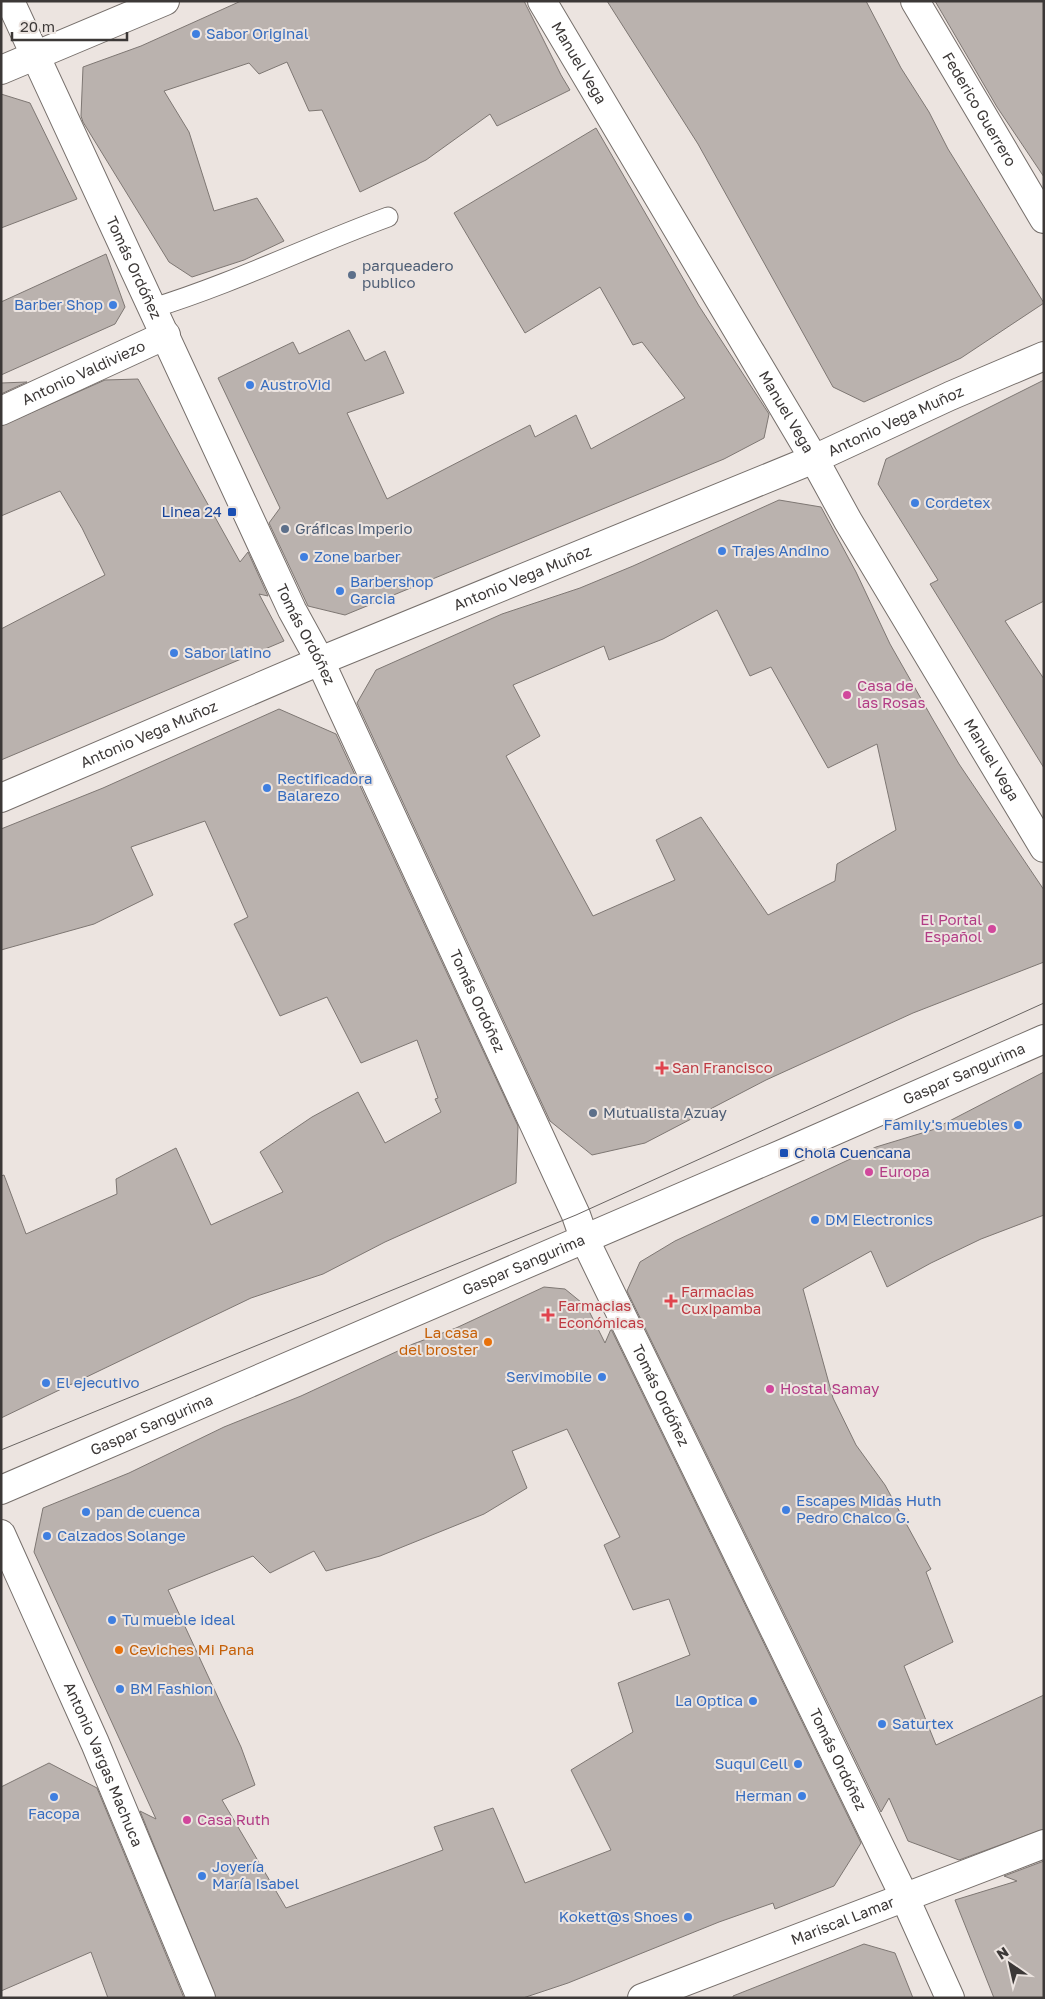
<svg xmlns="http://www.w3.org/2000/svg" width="1045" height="1999" viewBox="0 0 1045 1999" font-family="'Golos Text',sans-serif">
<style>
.building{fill:#bab2ae;stroke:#7e7773;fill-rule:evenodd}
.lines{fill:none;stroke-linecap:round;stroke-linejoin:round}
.service-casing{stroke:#766f6b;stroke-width:21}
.minor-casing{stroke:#766f6b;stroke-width:30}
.service{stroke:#fff;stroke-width:19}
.minor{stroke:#fff;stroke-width:28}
.tram{stroke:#696462;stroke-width:1}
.shop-dot{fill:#3f7fe0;stroke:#ece4e0;stroke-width:2}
.service-dot{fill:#5c6f8a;stroke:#ece4e0;stroke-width:2}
.transit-dot{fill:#1a4fb4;stroke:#ece4e0;stroke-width:2}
.hotel-dot{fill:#d1479c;stroke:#ece4e0;stroke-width:2}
.health-dot{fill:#e0444e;stroke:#ece4e0;stroke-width:2}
.food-dot{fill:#e8710a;stroke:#ece4e0;stroke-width:2}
.labels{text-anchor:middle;stroke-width:4;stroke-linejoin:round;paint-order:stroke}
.shop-label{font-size:15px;fill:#366cbe;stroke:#ece4e0;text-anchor:start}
.street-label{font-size:15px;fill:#3c3837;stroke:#ece4e0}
.service-label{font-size:15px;fill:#4e5e75;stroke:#ece4e0;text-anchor:start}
.transit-label{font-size:15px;fill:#164399;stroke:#ece4e0;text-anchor:end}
.hotel-label{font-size:15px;fill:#b23c85;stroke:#ece4e0;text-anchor:start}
.health-label{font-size:15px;fill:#be3a42;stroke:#ece4e0;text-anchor:start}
.food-label{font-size:15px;fill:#c56008;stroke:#ece4e0;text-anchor:end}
</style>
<rect width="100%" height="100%" fill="#ece4e0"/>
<path class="building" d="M 241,1 L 524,1 L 561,75 L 570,90 L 497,126 L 490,114 L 426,160 L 360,192 L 322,110 L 309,111 L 287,62 L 259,74 L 249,63 L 164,91 L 189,132 L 214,211 L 257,198 L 284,241 L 244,260 L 192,277 L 169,262 L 83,122 L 81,116 L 83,67 L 141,46 Z
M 607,1 L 866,1 L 901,68 L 929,112 L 948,149 L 1044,303 L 961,358 L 864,402 L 833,387 L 698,144 Z
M 935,1 L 1044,1 L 1044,177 L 997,107 Z
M 1,94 L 30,103 L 77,199 L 1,228 Z
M 596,128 L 699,306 L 769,414 L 764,438 L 724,459 L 345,615 L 308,606 L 269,523 L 280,508 L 218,378 L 293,342 L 299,354 L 349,330 L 365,361 L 385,351 L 404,393 L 347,413 L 387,499 L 530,425 L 535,437 L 576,415 L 591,449 L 685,398 L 642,342 L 633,345 L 600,287 L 525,333 L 454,213 Z
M 106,254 L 125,307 L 115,324 L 1,375 L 1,302 Z
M 138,379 L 240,562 L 248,552 L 268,596 L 259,594 L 284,641 L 1,760 L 1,629 L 105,575 L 82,528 L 60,491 L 1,516 L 1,426 L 105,380 Z
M 1044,380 L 1044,601 L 1005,621 L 1044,679 L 1044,768 L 930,584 L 938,580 L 878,484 L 886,459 Z
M 27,382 L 1,394 L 1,383 Z
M 779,500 L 821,507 L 856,572 L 890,644 L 932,718 L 959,764 L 1044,890 L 1044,962 L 913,1013 L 766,1080 L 645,1143 L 592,1155 L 550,1121 L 357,703 L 376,670 L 502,614 L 580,588 L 633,566 ZM 717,610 L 750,676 L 771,667 L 828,768 L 877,744 L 896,830 L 837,864 L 835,881 L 768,915 L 701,817 L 656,840 L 675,880 L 593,916 L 506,756 L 540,736 L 513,685 L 604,646 L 609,660 L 663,639 Z
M 279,709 L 336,734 L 518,1126 L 516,1183 L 385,1242 L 323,1274 L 251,1298 L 1,1418 L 1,1176 L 4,1175 L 26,1234 L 117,1194 L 116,1179 L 176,1148 L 211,1225 L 283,1192 L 260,1152 L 312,1117 L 358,1092 L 385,1143 L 441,1112 L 435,1099 L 438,1098 L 417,1040 L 361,1063 L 327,997 L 280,1016 L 234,924 L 248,917 L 205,821 L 131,847 L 153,895 L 94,924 L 1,950 L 1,829 L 103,788 Z
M 1044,1072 L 1044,1215 L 981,1239 L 931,1263 L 887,1287 L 871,1251 L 803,1289 L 833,1398 L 856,1445 L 885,1485 L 931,1569 L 926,1572 L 953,1642 L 904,1666 L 936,1745 L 1044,1695 L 1044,1829 L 959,1860 L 908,1841 L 889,1798 L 881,1812 L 627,1291 L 640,1262 L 675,1241 L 876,1147 L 932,1130 Z
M 544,1287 L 565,1289 L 587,1307 L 605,1343 L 611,1329 L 861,1843 L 834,1886 L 775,1909 L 773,1903 L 719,1922 L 568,1983 L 523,1998 L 216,1998 L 140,1811 L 156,1819 L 34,1552 L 43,1508 L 129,1473 L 224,1427 L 301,1396 L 413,1344 L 456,1328 ZM 567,1429 L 620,1537 L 604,1545 L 633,1610 L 669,1599 L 690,1655 L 618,1683 L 633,1732 L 571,1770 L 611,1850 L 525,1883 L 493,1808 L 434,1827 L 443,1850 L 286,1908 L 222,1800 L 255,1785 L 241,1747 L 168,1590 L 253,1556 L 270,1573 L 314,1551 L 326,1571 L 380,1556 L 484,1514 L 527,1488 L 512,1451 Z
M 49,1763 L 97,1788 L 184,1998 L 108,1998 L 91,1952 L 1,1991 L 1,1787 Z
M 1044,1861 L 1044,1998 L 994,1998 L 955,1900 L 1017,1881 L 1004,1876 Z
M 864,1944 L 895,1953 L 913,1998 L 733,1998 L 733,1996 Z"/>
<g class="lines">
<defs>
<path id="service" d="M 153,308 C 234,283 309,246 388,217"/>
<g id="minor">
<path id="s1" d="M 10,1 L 292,610 L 320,661 L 576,1215 L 584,1238 L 904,1896 L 950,1998"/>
<path id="s2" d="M 542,1 L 814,459 L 848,521 L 1044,848"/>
<path id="s3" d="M 915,1 L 1044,219"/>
<path d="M 1,70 L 165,1"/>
<path id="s4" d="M 1,411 L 166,335"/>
<path id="s5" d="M 1,798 L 320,661 L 814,459 L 950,396 L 1044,356"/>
<path id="s6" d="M 1,1490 L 784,1153 L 1044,1039"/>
<path id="s7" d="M 1,1534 L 95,1743 L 201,1998"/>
<path id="s8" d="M 642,1998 L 1044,1844"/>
</g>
</defs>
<use href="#service" class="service-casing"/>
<use href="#minor" class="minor-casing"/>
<use href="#service" class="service"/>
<use href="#minor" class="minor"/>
<path class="tram" d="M 1,1450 L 576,1215 L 1044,1003"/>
</g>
<g class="shop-dot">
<circle cx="196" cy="34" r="5"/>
<circle cx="113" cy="305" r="5"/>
<circle cx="250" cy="385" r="5"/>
<circle cx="915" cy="503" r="5"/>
<circle cx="722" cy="551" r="5"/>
<circle cx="304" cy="557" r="5"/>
<circle cx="340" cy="591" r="5"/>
<circle cx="174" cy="653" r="5"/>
<circle cx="267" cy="788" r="5"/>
<circle cx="1018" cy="1125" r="5"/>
<circle cx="815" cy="1220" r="5"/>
<circle cx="602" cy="1377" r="5"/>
<circle cx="46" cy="1383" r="5"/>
<circle cx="786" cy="1510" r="5"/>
<circle cx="86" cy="1512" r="5"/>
<circle cx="47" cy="1536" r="5"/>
<circle cx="112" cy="1620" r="5"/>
<circle cx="120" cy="1689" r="5"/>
<circle cx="753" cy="1701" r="5"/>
<circle cx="882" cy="1724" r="5"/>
<circle cx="798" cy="1764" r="5"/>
<circle cx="802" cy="1796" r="5"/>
<circle cx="54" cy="1797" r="5"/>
<circle cx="202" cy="1876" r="5"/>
<circle cx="688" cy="1917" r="5"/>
</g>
<g class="service-dot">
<circle cx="352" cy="275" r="5"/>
<circle cx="285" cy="529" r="5"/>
<circle cx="593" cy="1113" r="5"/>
</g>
<g class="transit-dot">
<rect x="227" y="507" width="10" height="10" rx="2.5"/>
<rect x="779" y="1148" width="10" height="10" rx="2.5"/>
</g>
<g class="hotel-dot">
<circle cx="847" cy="695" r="5"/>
<circle cx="992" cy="929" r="5"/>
<circle cx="869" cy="1172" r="5"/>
<circle cx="770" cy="1389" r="5"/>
<circle cx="187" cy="1820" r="5"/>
</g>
<g class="health-dot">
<path d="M659.5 1060.5h5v5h5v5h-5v5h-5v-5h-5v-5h5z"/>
<path d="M668.5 1293.5h5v5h5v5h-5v5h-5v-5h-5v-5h5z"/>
<path d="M545.5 1307.5h5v5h5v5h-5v5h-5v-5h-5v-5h5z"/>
</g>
<g class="food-dot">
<circle cx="488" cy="1342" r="5"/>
<circle cx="119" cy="1650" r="5"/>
</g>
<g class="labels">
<g class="shop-label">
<text x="206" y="39">Sabor Original</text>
<text x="103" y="310" text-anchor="end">Barber Shop</text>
<text x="260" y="390">AustroVid</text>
<text x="925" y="508">Cordetex</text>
<text x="732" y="556">Trajes Andino</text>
<text x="314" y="562">Zone barber</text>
<text x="350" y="587">Barbershop<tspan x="350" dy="17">Garcia</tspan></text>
<text x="184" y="658">Sabor latino</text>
<text x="277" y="784">Rectificadora<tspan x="277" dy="17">Balarezo</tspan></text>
<text x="1008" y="1130" text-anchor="end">Family's muebles</text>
<text x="825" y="1225">DM Electronics</text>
<text x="592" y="1382" text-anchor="end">Servimobile</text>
<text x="56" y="1388">El ejecutivo</text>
<text x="796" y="1506">Escapes Midas Huth<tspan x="796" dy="17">Pedro Chalco G.</tspan></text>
<text x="96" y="1517">pan de cuenca</text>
<text x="57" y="1541">Calzados Solange</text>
<text x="122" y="1625">Tu mueble ideal</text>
<text x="130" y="1694">BM Fashion</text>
<text x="743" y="1706" text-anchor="end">La Optica</text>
<text x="892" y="1729">Saturtex</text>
<text x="788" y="1769" text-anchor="end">Suqui Cell</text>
<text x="792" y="1801" text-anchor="end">Herman</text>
<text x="54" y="1819" text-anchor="middle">Facopa</text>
<text x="212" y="1872">Joyería<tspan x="212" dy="17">María Isabel</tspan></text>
<text x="678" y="1922" text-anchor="end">Kokett@s Shoes</text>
</g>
<g class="street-label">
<text dy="5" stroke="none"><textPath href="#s2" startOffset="72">Manuel Vega</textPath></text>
<text dy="5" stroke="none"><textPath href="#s3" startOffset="126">Federico Guerrero</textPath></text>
<text dy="5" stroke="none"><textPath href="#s1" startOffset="294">Tomás Ordóñez</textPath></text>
<text dy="5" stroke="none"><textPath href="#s4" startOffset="91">Antonio Valdiviezo</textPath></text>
<text dy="5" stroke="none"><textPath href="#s2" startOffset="478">Manuel Vega</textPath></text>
<text dy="5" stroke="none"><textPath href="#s5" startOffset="971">Antonio Vega Muñoz</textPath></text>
<text dy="5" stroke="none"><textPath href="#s5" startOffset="566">Antonio Vega Muñoz</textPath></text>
<text dy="5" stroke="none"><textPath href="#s1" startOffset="699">Tomás Ordóñez</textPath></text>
<text dy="5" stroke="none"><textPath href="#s5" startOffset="161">Antonio Vega Muñoz</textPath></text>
<text dy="5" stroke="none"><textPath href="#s2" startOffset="882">Manuel Vega</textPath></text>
<text dy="5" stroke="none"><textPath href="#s1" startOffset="1104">Tomás Ordóñez</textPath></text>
<text dy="5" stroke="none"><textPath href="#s6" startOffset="1049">Gaspar Sangurima</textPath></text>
<text dy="5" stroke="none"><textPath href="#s6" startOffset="569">Gaspar Sangurima</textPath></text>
<text dy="5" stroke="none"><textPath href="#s1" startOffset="1539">Tomás Ordóñez</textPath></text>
<text dy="5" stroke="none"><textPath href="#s6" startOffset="164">Gaspar Sangurima</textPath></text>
<text dy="5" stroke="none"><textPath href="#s1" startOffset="1944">Tomás Ordóñez</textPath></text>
<text dy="5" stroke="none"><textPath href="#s7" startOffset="252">Antonio Vargas Machuca</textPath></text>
<text dy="5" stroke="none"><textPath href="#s8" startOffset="215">Mariscal Lamar</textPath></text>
</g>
<g class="service-label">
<text x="362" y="271">parqueadero<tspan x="362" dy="17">publico</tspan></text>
<text x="295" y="534">Gráficas Imperio</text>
<text x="603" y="1118">Mutualista Azuay</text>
</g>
<g class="transit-label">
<text x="222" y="517">Linea 24</text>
<text x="794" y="1158" text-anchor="start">Chola Cuencana</text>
</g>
<g class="hotel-label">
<text x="857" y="691">Casa de<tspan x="857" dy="17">las Rosas</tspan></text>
<text x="982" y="925" text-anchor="end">El Portal<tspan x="982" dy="17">Español</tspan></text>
<text x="879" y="1177">Europa</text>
<text x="780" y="1394">Hostal Samay</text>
<text x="197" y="1825">Casa Ruth</text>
</g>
<g class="health-label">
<text x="672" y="1073">San Francisco</text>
<text x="681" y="1297">Farmacias<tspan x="681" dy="17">Cuxipamba</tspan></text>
<text x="558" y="1311">Farmacias<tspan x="558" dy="17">Económicas</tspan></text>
</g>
<g class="food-label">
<text x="478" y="1338">La casa<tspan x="478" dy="17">del broster</tspan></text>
<text x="129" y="1655" text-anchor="start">Ceviches Mi Pana</text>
</g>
</g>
<rect width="1045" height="1999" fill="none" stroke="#3c3837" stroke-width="5"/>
<g transform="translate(1010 1964) rotate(326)" stroke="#ece4e0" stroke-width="4" paint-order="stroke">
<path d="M0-4L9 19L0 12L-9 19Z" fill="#3c3837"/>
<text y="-8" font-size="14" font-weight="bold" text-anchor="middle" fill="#3c3837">N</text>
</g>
<path d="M12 32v8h115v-8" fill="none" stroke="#3c3837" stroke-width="2.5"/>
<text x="20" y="32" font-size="15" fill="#3c3837" stroke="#ece4e0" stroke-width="4" paint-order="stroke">20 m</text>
</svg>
